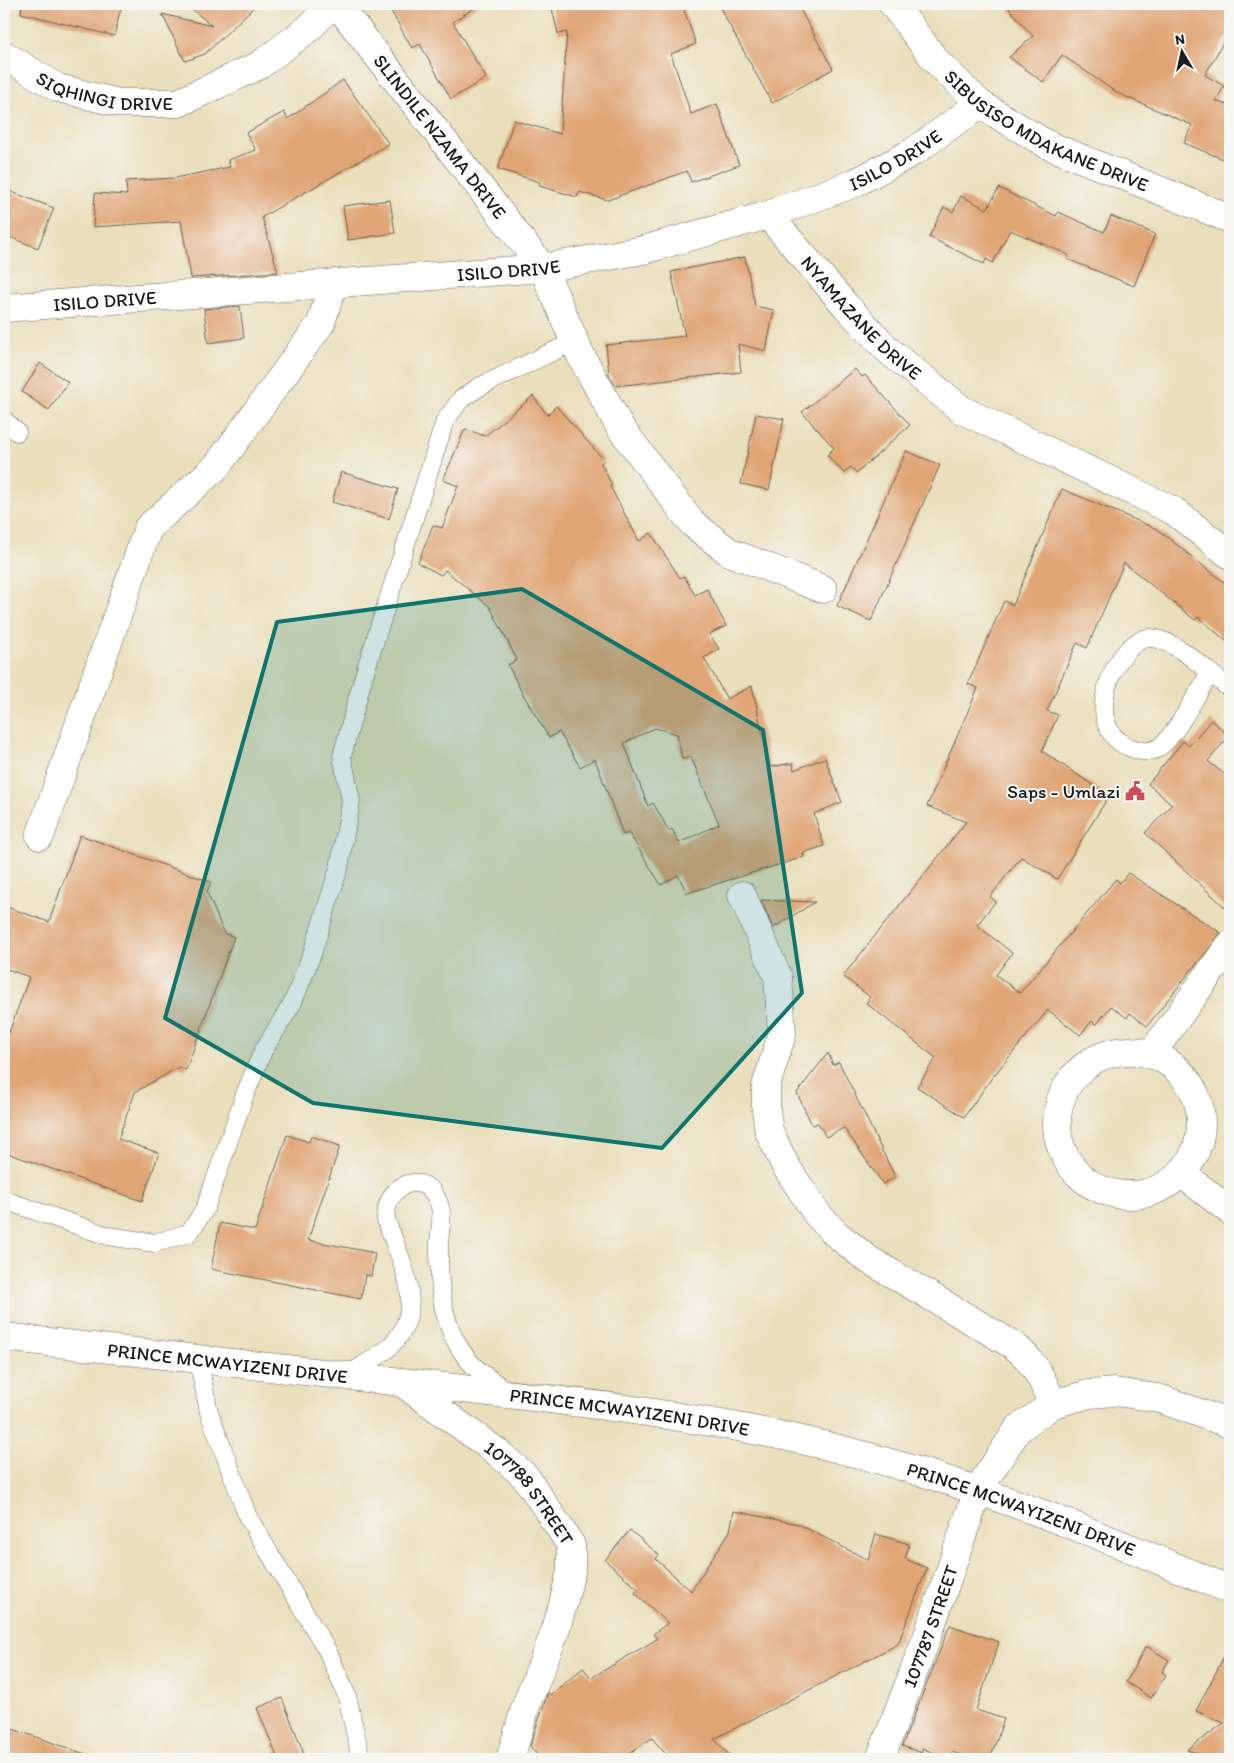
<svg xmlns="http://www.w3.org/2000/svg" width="1234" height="1763" viewBox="0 0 1234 1763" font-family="Itim,sans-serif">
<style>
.building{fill:#e0a575;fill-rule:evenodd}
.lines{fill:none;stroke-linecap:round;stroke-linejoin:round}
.service-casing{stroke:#646054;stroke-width:19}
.minor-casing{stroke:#646054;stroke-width:29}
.tertiary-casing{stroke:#646054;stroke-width:29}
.service{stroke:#fff;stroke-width:18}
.minor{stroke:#fff;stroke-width:28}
.tertiary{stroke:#fff;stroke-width:28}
.marked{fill:#0f766e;fill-opacity:0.2;stroke:#0f766e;stroke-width:4;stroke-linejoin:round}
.labels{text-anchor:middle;stroke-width:4;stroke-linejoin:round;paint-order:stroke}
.street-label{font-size:19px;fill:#1c1c1c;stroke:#f6f6f2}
.poi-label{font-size:19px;fill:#1c1c1c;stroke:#f6f6f2;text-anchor:end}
</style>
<rect width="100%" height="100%" fill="#f6f6f2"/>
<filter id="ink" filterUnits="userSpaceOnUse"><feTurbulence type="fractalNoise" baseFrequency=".02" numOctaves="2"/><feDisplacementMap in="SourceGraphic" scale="10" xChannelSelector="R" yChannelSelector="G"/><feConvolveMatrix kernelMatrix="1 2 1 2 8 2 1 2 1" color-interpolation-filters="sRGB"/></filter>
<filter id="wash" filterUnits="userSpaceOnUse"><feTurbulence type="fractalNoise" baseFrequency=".0096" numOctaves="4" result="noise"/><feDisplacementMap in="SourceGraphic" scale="20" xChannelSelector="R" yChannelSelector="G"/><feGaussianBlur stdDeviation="1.12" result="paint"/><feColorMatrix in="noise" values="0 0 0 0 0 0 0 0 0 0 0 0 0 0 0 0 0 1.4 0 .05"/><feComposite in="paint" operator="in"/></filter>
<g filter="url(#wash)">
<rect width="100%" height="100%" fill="#e9dfbb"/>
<g id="blocks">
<path class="building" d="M 22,4 L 122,4 L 114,36 L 21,13 Z
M 186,4 L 257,4 L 205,54 L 185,61 L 162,14 L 212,26 Z
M 387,4 L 480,4 L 453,22 L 486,78 L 451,99 L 420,44 L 412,48 Z
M 551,4 L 682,4 L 696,44 L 671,54 L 691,114 L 717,104 L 739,165 L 691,182 L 687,171 L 608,200 L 579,192 L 577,197 L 539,186 L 540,182 L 498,169 L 514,120 L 560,134 L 567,32 L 558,34 Z
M 718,4 L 797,4 L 833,69 L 772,103 Z
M 1005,4 L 1230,4 L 1230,30 L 1205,75 L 1224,86 L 1216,101 L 1230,106 L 1230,162 L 1184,143 L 1192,125 L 1117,93 L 1062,55 L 1043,82 L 1009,57 L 1033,36 Z
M 343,80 L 389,144 L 262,217 L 278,272 L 191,278 L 181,221 L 93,227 L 95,193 L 127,195 L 126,181 L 175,178 L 230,167 L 228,160 L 256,150 L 246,133 L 284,112 L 288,119 Z
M 999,188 L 1056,216 L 1058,212 L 1104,232 L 1111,216 L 1155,234 L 1134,286 L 1067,259 L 1069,255 L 1010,230 L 993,263 L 986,259 L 984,264 L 929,237 L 944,207 L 953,212 L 961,196 L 987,209 Z
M 9,191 L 54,208 L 38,248 L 4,235 L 4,205 Z
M 390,200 L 395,233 L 348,240 L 343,206 Z
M 745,257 L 755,306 L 774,310 L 766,351 L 738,344 L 741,372 L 616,386 L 609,375 L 606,345 L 685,336 L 671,272 Z
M 240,306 L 244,338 L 208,343 L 204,309 Z
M 40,363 L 68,382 L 49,410 L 22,392 Z
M 855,369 L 862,377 L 865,375 L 910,425 L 857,473 L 851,467 L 844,473 L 827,455 L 834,448 L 802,412 Z
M 533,396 L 547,415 L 556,406 L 604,460 L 601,463 L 612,485 L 610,486 L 639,541 L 651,533 L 680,578 L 684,576 L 695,595 L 707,589 L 726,626 L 709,634 L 719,649 L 704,658 L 727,699 L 752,686 L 770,767 L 793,763 L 794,770 L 825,758 L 842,802 L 814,814 L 824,846 L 803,853 L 804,857 L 687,893 L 678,875 L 661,885 L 629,833 L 623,835 L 595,759 L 580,767 L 559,732 L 549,738 L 521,691 L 508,665 L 517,660 L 490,607 L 445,570 L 441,575 L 418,563 L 433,525 L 442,528 L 458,486 L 443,480 L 465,429 L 485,436 ZM 655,728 L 677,734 L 682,759 L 691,757 L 719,824 L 679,843 L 672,829 L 669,831 L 653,803 L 648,806 L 624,743 Z
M 756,414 L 784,419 L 769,490 L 741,484 Z
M 906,451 L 940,465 L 871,621 L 837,606 Z
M 341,472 L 398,489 L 389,519 L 332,502 Z
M 1062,489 L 1157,529 L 1230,587 L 1230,644 L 1198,617 L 1195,620 L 1124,563 L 1087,648 L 1077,643 L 1047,711 L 1058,715 L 1042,751 L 1109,796 L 1057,879 L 1021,857 L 990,897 L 996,901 L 977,925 L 1012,953 L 996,975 L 1020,993 L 1116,879 L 1120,883 L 1128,873 L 1221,933 L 1147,1026 L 1130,1013 L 1127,1018 L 1111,1006 L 1096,1025 L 1092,1021 L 1080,1035 L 1048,1010 L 991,1079 L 964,1117 L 917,1087 L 936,1058 L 866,1003 L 870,997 L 843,976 L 966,822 L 927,806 L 978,688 L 968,684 L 1004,601 L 1013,605 Z
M 1211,720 L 1229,736 L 1208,761 L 1230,779 L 1230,912 L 1145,833 L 1172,804 L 1148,784 L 1183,741 L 1189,746 Z
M 80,835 L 211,882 L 207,892 L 224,933 L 234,937 L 186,1070 L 179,1067 L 135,1092 L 118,1139 L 159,1153 L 142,1201 L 4,1152 L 4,1047 L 29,977 L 4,968 L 4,906 L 49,922 Z
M 761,900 L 815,902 L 773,928 Z
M 828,1053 L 833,1065 L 839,1062 L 895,1177 L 883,1184 L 844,1128 L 826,1137 L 818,1123 L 812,1125 L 797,1093 Z
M 287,1135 L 309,1142 L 311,1136 L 340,1146 L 308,1240 L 375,1253 L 371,1276 L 365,1275 L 361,1299 L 211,1269 L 220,1223 L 255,1230 Z
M 734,1511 L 798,1524 L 868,1560 L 876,1534 L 909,1544 L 905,1559 L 927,1568 L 898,1644 L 714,1739 L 733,1759 L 670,1759 L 652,1738 L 621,1759 L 540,1759 L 530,1746 L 548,1692 L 550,1695 L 583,1668 L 591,1678 L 657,1639 L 653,1634 L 668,1623 L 635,1593 L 638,1589 L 605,1560 L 630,1530 L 659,1555 L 656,1559 L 691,1591 L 730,1531 Z
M 950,1625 L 999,1642 L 976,1710 L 1004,1719 L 990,1759 L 974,1759 L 952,1752 L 948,1759 L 922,1748 L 922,1753 L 902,1746 Z
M 1230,1645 L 1230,1759 L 1217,1759 L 1187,1750 L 1224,1723 L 1196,1711 Z
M 1146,1646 L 1169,1660 L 1162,1672 L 1166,1675 L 1151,1698 L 1126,1682 Z
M 282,1698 L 306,1759 L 278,1759 L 257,1708 Z
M 4,1726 L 88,1755 L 87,1759 L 4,1759 Z"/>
</g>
</g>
<g filter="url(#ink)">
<use href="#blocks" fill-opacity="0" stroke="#646054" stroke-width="1"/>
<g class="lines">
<defs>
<path id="service" d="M 4,420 L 17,432
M 1210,673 C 1199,690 1174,739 1158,748 C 1148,754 1138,751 1129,747 C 1076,725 1119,636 1151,638 C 1177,640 1209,673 1230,689
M 4,1200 L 108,1236 L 155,1243 L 189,1233 L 205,1209 L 245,1094 L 263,1051 L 293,1002 L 312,954 L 339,868 L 351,801 L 342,756 L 364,675 L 445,421 L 461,399 L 479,387 L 575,341
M 198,1359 L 209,1412 L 248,1517 L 327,1650 L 347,1696 L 361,1759
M 348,1375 C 360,1367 374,1359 386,1350 C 431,1312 401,1262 386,1220 C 384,1183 426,1167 439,1204 C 445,1218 438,1235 439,1249 C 439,1290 442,1329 469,1361 C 479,1373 495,1382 507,1392"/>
<g id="minor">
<path id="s1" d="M 337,4 L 543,268 L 580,354 L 620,427 L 692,523 L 729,552 L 823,589"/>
<path id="s2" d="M 4,55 L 58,88 L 119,103 L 178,103 L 260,65 L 309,28 L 332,4"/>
<path id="s3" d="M 768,215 L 847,307 L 889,351 L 962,410 L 1174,511 L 1230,555"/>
<path id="s4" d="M 4,308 L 543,268 L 643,250 L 768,215 L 855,183 L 913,152 L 980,104"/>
<path d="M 40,836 L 148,528 L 217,466 L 321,323 L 333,283"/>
<path d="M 742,895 L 778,977 L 782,1034 L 766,1086 L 766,1110 L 769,1131 L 785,1165 L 817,1214 L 836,1234 L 869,1260 L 1013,1345 C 1036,1363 1041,1378 1053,1404"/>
<circle cx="1129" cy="1123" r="72"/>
<path d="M 1151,1054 L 1230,945"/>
<path d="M 1181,1173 L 1230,1211"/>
<path id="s5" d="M 401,1382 L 497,1452 L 525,1476 L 571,1545 L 571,1571 L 563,1604 L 555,1632 L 526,1705 L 510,1759"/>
<path id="s6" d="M 880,1759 L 926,1640 L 978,1490 L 1018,1429 L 1053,1404 L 1089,1394 L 1115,1392 L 1158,1398 L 1230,1424"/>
</g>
<g id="tertiary">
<path id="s7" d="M 893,4 L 936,61 L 980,104 L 1048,145 L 1230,219"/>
<path id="s8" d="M 4,1337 C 142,1353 280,1369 419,1384 C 542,1398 667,1411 788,1437 C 942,1470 1087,1529 1230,1590"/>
</g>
</defs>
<use href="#service" class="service-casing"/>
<use href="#minor" class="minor-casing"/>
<use href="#tertiary" class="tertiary-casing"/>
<use href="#service" class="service"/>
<use href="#minor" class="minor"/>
<use href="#tertiary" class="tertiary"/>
</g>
</g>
<path class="marked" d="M 522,589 L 763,730 L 802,993 L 662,1148 L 313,1103 L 165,1018 L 277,622 Z"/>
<defs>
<symbol id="civic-bare" viewBox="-9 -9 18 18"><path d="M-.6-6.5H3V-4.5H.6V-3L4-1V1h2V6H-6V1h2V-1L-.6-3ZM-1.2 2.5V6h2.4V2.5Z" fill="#d1495b" stroke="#f6f6f2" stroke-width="2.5" paint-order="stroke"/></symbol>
</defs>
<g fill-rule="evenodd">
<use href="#civic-bare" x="1121" y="777" width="28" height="28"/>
</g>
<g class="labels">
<g class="street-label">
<text dy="7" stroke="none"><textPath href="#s2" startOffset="110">SIQHINGI DRIVE</textPath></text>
<text dy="7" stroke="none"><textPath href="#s7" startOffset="204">SIBUSISO MDAKANE DRIVE</textPath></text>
<text dy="7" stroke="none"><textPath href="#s1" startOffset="168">SLINDILE NZAMA DRIVE</textPath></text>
<text dy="7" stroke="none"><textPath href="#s4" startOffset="911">ISILO DRIVE</textPath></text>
<text dy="7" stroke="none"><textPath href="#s4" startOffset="506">ISILO DRIVE</textPath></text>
<text dy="7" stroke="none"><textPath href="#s4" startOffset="101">ISILO DRIVE</textPath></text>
<text dy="7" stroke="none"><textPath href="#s3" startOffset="139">NYAMAZANE DRIVE</textPath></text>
<text dy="7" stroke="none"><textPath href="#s8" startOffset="225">PRINCE MCWAYIZENI DRIVE</textPath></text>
<text dy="7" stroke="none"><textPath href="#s8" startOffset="630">PRINCE MCWAYIZENI DRIVE</textPath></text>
<text dy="7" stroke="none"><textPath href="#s5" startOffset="171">107788 STREET</textPath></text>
<text dy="7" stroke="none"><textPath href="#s8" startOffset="1035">PRINCE MCWAYIZENI DRIVE</textPath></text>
<text dy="7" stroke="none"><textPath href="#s6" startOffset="142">107787 STREET</textPath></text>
</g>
<g class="poi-label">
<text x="1120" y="798">Saps - Umlazi</text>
</g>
</g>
<rect width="1234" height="1763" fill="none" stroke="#f6f6f2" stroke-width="20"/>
<g transform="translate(1182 52) rotate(351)" stroke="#f6f6f2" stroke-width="4" paint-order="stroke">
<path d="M0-4L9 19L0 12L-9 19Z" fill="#1c1c1c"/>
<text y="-8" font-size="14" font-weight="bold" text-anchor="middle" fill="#1c1c1c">N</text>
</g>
</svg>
